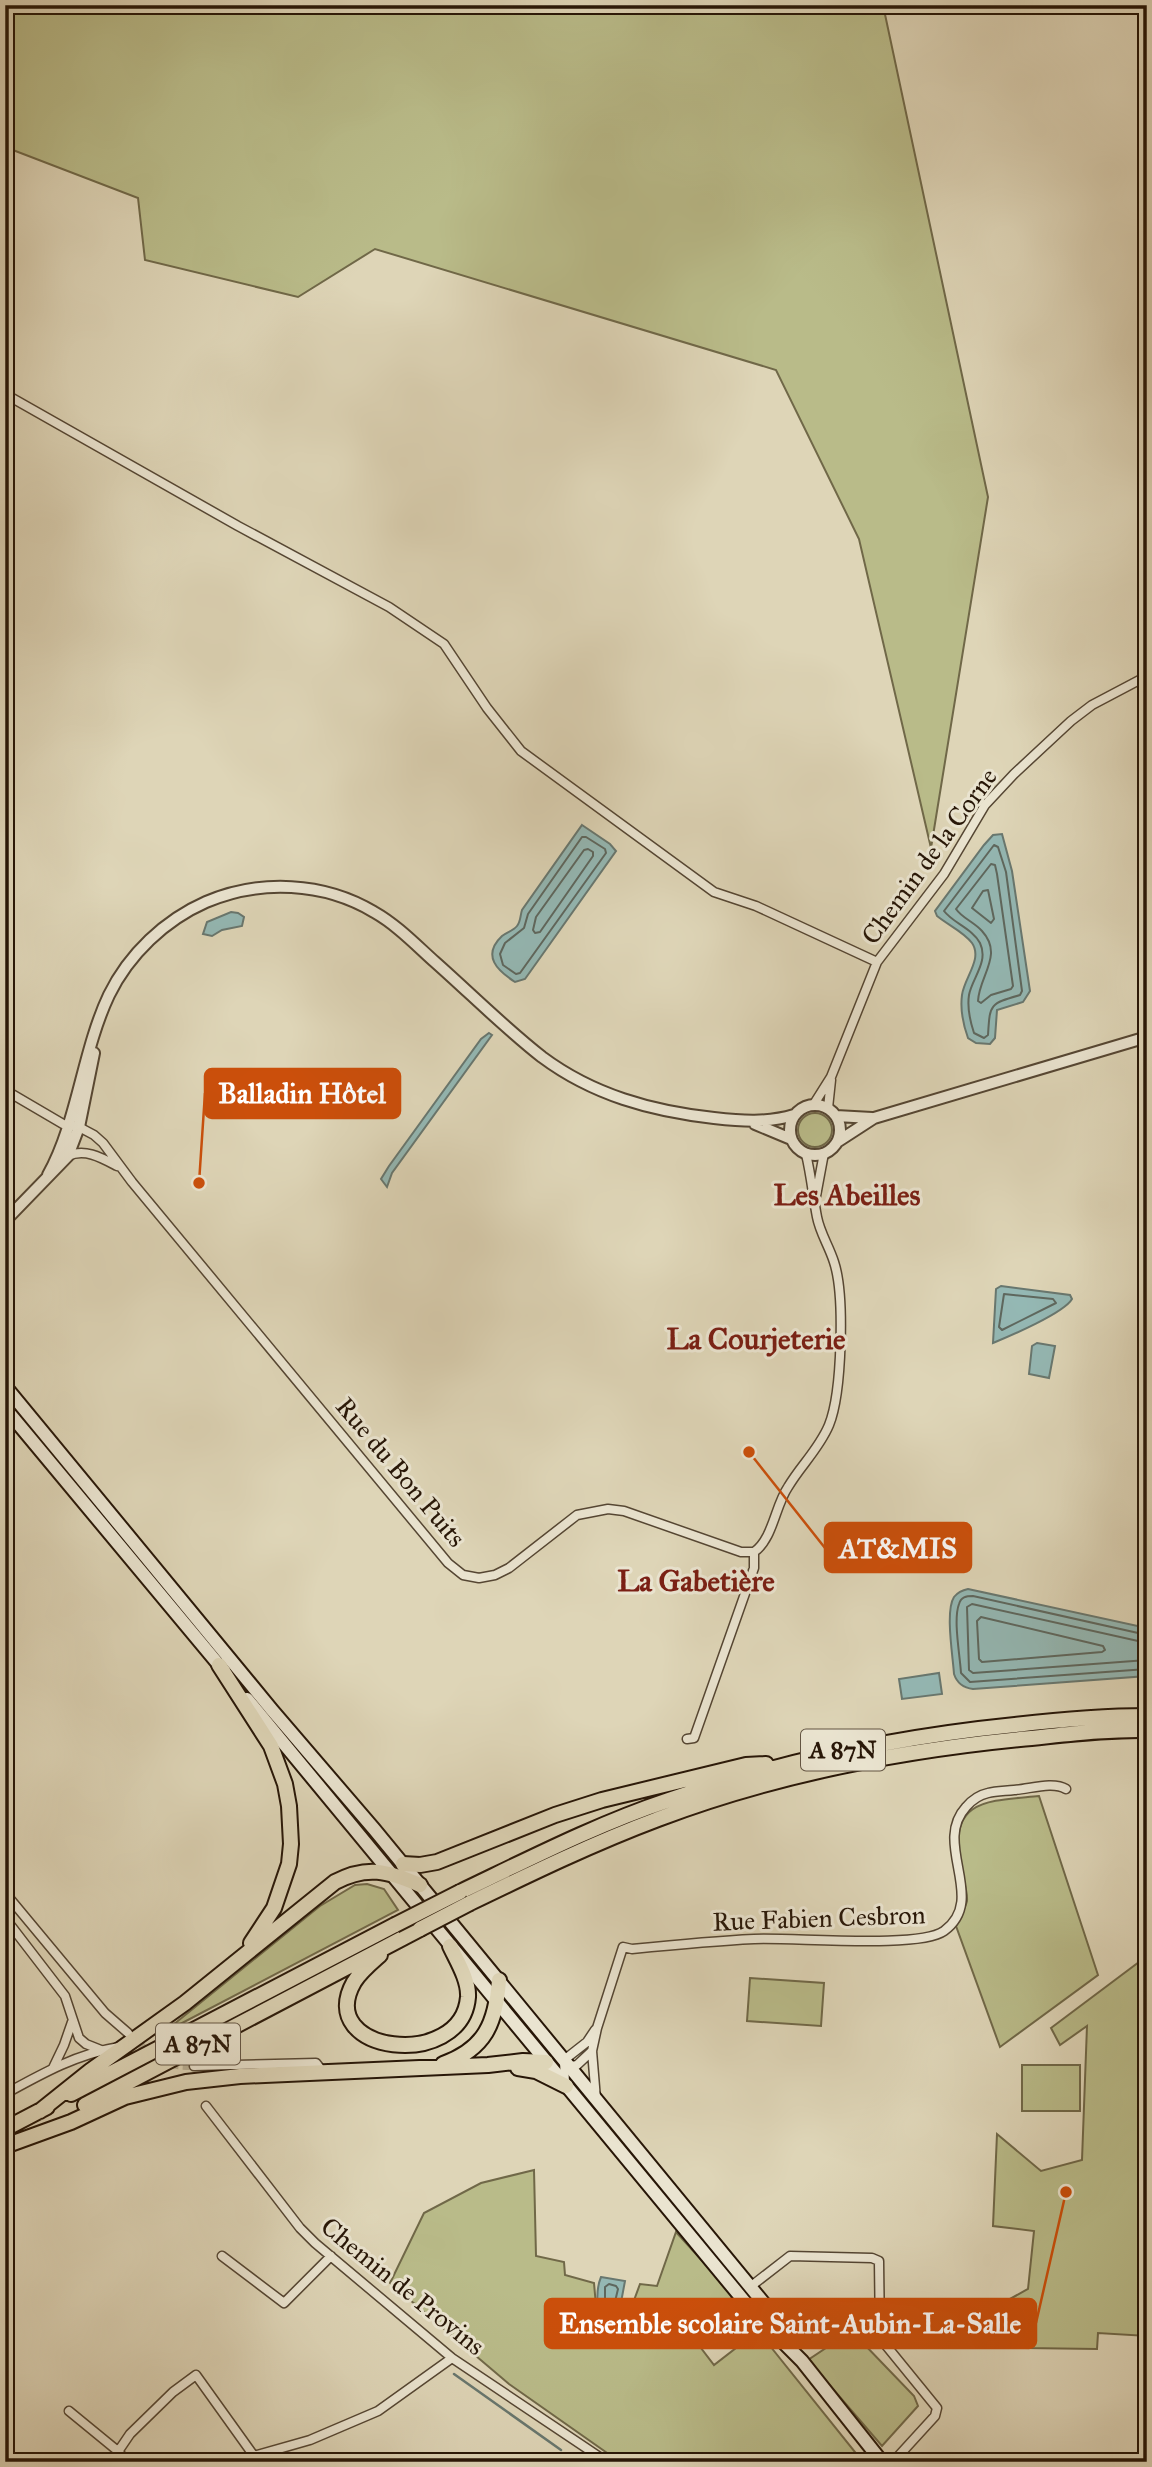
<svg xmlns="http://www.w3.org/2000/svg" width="1152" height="2467" viewBox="0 0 1152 2467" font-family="'IM FELL Great Primer',serif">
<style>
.green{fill:#b9bb89;stroke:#706848;stroke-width:2}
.water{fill:#94b8b4;stroke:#68776f;stroke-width:2}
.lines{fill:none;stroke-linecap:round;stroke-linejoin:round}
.shore{stroke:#5e675e;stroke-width:2}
.stream{stroke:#68776f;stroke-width:2.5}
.minor-tunnel{stroke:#b9af94;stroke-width:8;stroke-dasharray:8 4;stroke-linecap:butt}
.minor-casing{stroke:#554633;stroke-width:11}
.tertiary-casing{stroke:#554633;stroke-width:14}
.secondary-casing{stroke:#271607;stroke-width:16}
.motorway-casing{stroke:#271607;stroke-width:18}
.minor{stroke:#eae4d0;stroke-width:8}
.tertiary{stroke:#eae4d0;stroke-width:10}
.secondary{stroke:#eae4d0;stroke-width:12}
.motorway{stroke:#ded5b7;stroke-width:14}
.motorway-bridge-casing{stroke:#271607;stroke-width:18;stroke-linecap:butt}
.motorway-bridge{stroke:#ded5b7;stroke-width:14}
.labels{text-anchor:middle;stroke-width:6;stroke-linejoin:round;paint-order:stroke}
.shield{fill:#eae4d0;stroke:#625443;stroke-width:2}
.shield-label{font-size:24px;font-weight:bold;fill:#271607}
.street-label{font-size:26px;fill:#271607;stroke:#eae4d0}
.quarter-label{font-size:30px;font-weight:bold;fill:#7a1f14;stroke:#eae4d0}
.leader{fill:none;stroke:#cb4f0b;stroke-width:2.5}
.callout-dot{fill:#cb4f0b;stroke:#eae4d0;stroke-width:2.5}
.callout{fill:#cb4f0b;stroke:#cb4f0b;stroke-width:2.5}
.callout-label{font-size:28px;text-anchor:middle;font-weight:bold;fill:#fff}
</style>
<rect width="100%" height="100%" fill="#ded5b7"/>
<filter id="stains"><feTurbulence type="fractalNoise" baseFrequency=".00286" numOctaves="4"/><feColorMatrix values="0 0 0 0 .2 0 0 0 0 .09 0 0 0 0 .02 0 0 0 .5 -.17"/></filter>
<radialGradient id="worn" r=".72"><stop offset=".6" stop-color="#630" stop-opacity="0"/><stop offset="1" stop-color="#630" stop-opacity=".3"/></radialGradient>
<path class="green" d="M 5,5 L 883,5 L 988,497 L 931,848 L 859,539 L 776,370 L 375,249 L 298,297 L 145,260 L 138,198 L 5,147 Z
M798 1130a17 17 0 1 1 34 0a17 17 0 1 1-34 0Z
M 1039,1796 L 1098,1975 L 1000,2047 L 956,1926 C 959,1918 965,1909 967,1901 C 968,1891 962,1875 960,1864 C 948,1798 989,1801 1039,1796 Z
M 367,1884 L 384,1889 L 398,1910 L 163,2033 L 320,1906 L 355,1885 Z
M 1147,1956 L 1147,2336 L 1098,2333 L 1097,2349 L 1025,2348 L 1008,2300 L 1028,2289 L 1034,2231 L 993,2226 L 997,2134 L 1041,2171 L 1082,2160 L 1087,2026 L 1060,2045 L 1051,2028 Z
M 750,1978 L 824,1983 L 821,2026 L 747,2021 Z
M 1022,2065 L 1080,2065 L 1080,2111 L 1022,2111 Z
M 534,2170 L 536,2256 L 564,2262 L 565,2275 L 594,2283 L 597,2317 L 603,2324 L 626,2322 L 640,2284 L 657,2286 L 676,2232 L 734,2296 L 688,2331 L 714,2365 L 758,2331 L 863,2462 L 620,2462 L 509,2384 L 390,2283 L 424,2213 L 481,2183 Z
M 862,2342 L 914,2396 L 918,2406 L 882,2446 L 808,2360 L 832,2344 Z"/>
<path class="water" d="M 582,825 L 610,844 L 616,851 L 525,979 L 515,982 C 498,971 481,956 502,936 C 507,932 513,931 517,926 C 521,921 520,916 522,910 Z
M 1002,834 L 1012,871 L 1030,991 L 1023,1002 L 997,1010 L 995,1038 L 990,1044 L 976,1043 L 968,1038 C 963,1024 960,1010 962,995 C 964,978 983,959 972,943 C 964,932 948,925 937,916 L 935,911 L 984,845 L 993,835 Z
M 231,912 L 238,913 L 244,917 L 242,926 L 222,930 L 212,936 L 203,934 L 207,922 Z
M 489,1033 L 492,1035 L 392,1173 L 387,1187 L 381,1179 L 389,1166 L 481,1039 Z
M 1001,1286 L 1070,1295 L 1072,1299 C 1064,1313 1010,1336 993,1343 L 996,1289 Z
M 1037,1343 L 1055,1346 L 1049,1378 L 1029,1374 L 1032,1346 Z
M 968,1589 L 1147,1628 L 1147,1676 L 973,1689 C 964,1688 957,1683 954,1674 C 953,1657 945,1611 954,1597 C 958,1592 963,1590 968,1589 Z
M 939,1673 L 942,1694 L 902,1699 L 899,1679 Z
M 601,2277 L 625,2281 L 619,2313 L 610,2322 L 602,2319 C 596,2308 596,2289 601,2277 Z"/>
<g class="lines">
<path class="shore" d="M 582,837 L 586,837 L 605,849 L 606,853 L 520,973 L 516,974 L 503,965 L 500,954 L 505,943 L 524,928 L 528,914 Z
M 994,845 L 998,847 L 1006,872 L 1022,991 L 1020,995 C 989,1004 990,1004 988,1035 L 984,1038 L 974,1033 C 970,1021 967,1008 969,995 C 972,978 989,962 980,943 C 973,929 953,923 944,911 Z
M 588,849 L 593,852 L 593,856 L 540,932 L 535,933 L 533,930 L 536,917 L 584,850 Z
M 991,864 L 995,865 L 997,874 L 1013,986 L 1011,989 L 991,995 L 981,1003 L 978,1001 C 979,976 1004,955 982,931 C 974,922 962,918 956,909 Z
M 988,890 L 994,919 L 991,923 L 972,908 L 983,891 Z
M 1004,1294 L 1053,1299 L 1056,1303 L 1002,1330 L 999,1327 Z
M 981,1617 L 1103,1646 L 1105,1650 L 1102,1652 L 982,1662 L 979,1659 L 977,1621 Z
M 1147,1635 L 973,1596 C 966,1596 961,1597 959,1604 C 953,1620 960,1655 961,1673 L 970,1682 L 1147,1669
M 1147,1643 L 972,1604 L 967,1607 L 969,1670 L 973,1673 L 1147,1660
M 609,2284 L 616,2286 L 618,2289 L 613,2310 L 609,2313 L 605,2310 L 605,2287 Z"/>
<path class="stream" d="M 454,2374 L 561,2450"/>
<path class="minor-tunnel" d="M 132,2037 C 155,2059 162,2066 194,2066"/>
<defs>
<path id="minor" d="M 5,394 L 238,526 L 389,607 L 444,644 L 487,708 L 521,751 L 714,892 L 756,906 L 877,962
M 5,1090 L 63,1124 L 79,1127 L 94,1135 L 103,1143 L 132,1182 L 448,1563 L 463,1575 L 479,1578 L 495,1575 L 509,1568 L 577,1515 L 608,1509 L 624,1511 L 741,1552 L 754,1552
M 814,1104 L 831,1077 L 877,962 L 944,874 L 985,805 L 1014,774 L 1071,721 L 1092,705 L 1147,676
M 828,1108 L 831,1080
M 68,1156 C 85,1148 102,1158 117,1166
M 816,1196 L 824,1153
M 754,1552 C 773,1539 775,1506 788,1487 C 801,1465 819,1449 829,1425 C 842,1393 845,1295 834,1262 C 829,1246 820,1233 817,1217 C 813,1196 811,1175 806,1154
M 687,1739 L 694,1738 L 754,1568 L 754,1552
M 5,1905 L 11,1900 L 105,2013 L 128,2033
M 5,1918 L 65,1996 L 79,2038 L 86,2044 L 101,2050
M 194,2066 L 316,2063 L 323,2072
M 566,2067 L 577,2065 L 592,2051
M 53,2068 L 64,2045 L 72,2022
M 565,2084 L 564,2060 L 587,2042 L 595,2030
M 5,2094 C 43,2073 77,2054 119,2047
M 596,2099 L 592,2051 L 597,2028 L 623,1947 L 632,1949 C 672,1945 713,1941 754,1939 C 792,1937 919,1949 944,1931 C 988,1899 932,1844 966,1807 C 971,1801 979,1795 988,1793 C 996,1791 1006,1791 1014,1790 C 1030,1789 1053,1781 1066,1789
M 206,2106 L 300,2228 L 315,2243 L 452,2358 L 607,2462
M 222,2256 L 284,2303 L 331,2256
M 750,2287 L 790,2256 L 872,2258 L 879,2261 L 880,2338 L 937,2408 L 935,2416 L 893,2462
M 69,2411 L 119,2452 L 126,2462
M 111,2462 L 130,2434 L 173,2392 L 196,2375 L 254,2456 L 310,2440 L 378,2411 L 452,2358"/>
<path id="tertiary" d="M790 1130a25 25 0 1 1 50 0a25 25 0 1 1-50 0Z
M 836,1116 L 872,1118
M 755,1124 L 791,1139
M 837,1142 L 874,1118 L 1147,1037
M 48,1175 C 78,1121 82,1052 109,995 C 129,954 165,920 206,902 C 260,879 324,882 374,912 C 397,925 416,945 435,962 C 471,994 505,1028 542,1057 C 593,1095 651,1111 714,1118 C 741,1121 768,1123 794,1115
M 5,1221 L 68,1156 L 79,1127 L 94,1053"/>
<path id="secondary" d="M 5,1386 L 272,1710 L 374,1829 L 771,2312 L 793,2346
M 5,1408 L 224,1671
M 247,1699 L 754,2313 L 802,2361 L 882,2462"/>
<path id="motorway" d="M 219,1665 L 271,1746 L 285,1784 L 289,1806 L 291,1844 L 289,1864 L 274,1908 L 251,1943
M 403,1864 L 420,1865 L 437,1862 L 555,1815 L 602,1800 L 746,1765 L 766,1764
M 460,1892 C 529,1859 597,1824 669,1800 C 781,1761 896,1737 1015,1725 C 1058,1720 1103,1716 1147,1716
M 470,1903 C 532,1873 594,1843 658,1819 C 774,1775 898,1751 1020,1739 C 1062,1735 1105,1729 1147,1730
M 380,1955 C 371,1963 360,1972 354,1982 C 313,2054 462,2071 468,1997 C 469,1980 457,1961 450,1946
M 443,2064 C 485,2049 496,2023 499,1980
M 518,2068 L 536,2071 L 566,2086
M 71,2094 L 395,1925
M 85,2105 L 420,1929
M 40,2111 L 90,2071 L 185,2003 L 335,1882 C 367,1865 388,1871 420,1885
M 5,2129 L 47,2107
M 5,2146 L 71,2122 L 125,2097 L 186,2082 L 240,2076 L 488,2065 L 523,2061 L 546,2062"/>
</defs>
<use href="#minor" class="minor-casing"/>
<use href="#tertiary" class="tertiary-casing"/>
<use href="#secondary" class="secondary-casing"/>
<use href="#motorway" class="motorway-casing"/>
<use href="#minor" class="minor"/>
<use href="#tertiary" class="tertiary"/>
<use href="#secondary" class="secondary"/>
<use href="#motorway" class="motorway"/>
<defs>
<path id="motorway-bridge" d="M 395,1925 L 460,1892
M 420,1929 L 470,1903"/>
</defs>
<use href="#motorway-bridge" class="motorway-bridge-casing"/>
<use href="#motorway-bridge" class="motorway-bridge"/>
</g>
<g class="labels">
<g class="shield">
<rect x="801" y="1729.5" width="84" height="41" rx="5"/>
<rect x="156" y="2023.5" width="84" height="41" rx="5"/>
</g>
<g class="shield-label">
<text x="843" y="1758">A 87N</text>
<text x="198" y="2052">A 87N</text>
</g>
<g class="street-label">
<text transform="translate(929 856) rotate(-54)" y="9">Chemin de la Corne</text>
<text transform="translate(401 1472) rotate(50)" y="9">Rue du Bon Puits</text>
<text transform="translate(819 1918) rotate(-2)" y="9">Rue Fabien Cesbron</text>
<text transform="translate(403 2286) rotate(39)" y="9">Chemin de Provins</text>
</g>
<g class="quarter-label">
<text x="847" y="1205">Les Abeilles</text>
<text x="756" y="1349">La Courjeterie</text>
<text x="696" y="1591">La Gabetière</text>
</g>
</g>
<path class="leader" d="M199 1183L205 1093M749 1452L825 1548M1066 2192L1036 2323"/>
<g class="callout-dot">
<circle cx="199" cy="1183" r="7"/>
<circle cx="749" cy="1452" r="7"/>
<circle cx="1066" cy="2192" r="7"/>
</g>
<g class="callout">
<rect x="205" y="1069" width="195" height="49" rx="7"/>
<rect x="825" y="1523" width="146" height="49" rx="7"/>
<rect x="545" y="2299" width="491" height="49" rx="7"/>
</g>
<g class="callout-label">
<text x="302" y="1103">Balladin Hôtel</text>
<text x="898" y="1558">AT&amp;MIS</text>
<text x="790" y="2333">Ensemble scolaire Saint-Aubin-La-Salle</text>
</g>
<rect width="1152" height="2467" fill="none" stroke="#ded5b7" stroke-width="28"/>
<rect x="7" y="7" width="1138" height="2453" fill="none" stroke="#271607" stroke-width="3.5"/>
<rect x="14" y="14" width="1124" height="2439" fill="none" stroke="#271607" stroke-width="2"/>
<rect width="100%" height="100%" filter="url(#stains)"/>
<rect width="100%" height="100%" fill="url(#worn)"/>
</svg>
